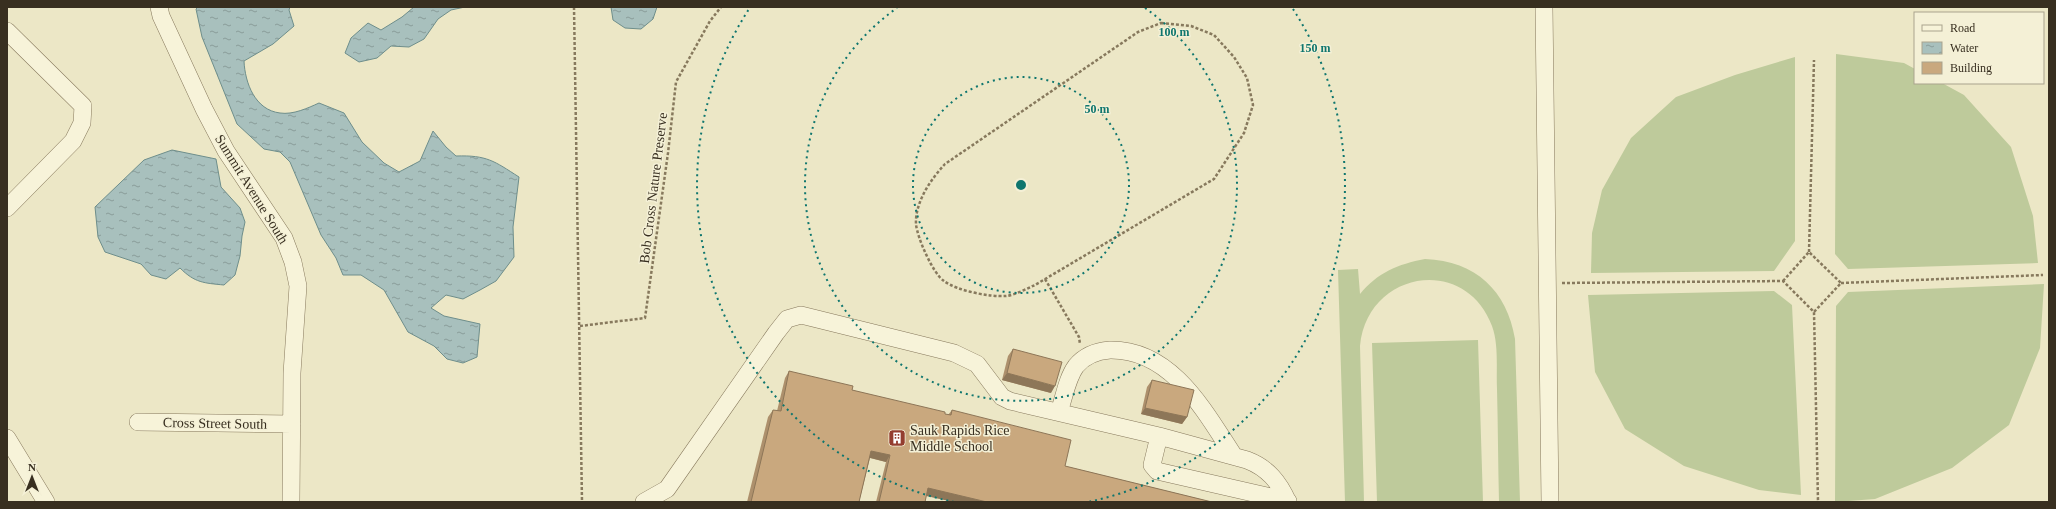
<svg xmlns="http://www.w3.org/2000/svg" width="2056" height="509" viewBox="0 0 2056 509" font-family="Georgia,serif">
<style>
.garden{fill:#beca9b}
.water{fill:url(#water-ripples);stroke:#6e8e8b}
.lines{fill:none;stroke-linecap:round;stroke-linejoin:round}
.minor-casing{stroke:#87795d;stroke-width:18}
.path{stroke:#87795d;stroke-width:2.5;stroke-dasharray:3 2;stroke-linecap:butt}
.minor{stroke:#f7f3d9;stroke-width:17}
.wall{fill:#ad906c}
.shaded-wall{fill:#8d7658}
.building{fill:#c9a87e;stroke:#8d7658}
.ring{fill:none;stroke:#0f766e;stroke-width:2;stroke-dasharray:2 4}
.labels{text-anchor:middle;stroke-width:3;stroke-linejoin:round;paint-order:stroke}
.street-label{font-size:14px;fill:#382f20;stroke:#f4f0d6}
.poi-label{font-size:14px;fill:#382f20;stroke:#f4f0d6;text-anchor:start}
.centre{fill:#0f766e;stroke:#f4f0d6;stroke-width:2}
.ring-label{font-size:12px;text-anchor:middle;font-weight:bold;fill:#0f766e;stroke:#f4f0d6;stroke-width:3;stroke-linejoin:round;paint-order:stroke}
</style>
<defs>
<pattern id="water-ripples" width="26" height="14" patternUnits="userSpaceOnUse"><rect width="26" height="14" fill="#a8c0bd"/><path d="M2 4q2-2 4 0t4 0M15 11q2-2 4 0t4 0" fill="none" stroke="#8a9c99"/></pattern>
</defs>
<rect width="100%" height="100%" fill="#ece7c6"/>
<path class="garden" d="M 1836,54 L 1904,63 L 1915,69 L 1915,83 L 1942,83 L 1964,95 L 2011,147 L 2033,216 L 2038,263 L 1848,269 L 1835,254 Z
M 1795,57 L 1795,241 L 1774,271 L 1591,273 L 1592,233 L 1602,190 L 1631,138 L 1676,97 L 1735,75 Z
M 1425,259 C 1476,261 1507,291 1515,339 L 1520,502 L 1499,502 C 1498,464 1498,427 1497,389 C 1496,369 1499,345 1492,326 C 1465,254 1367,271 1360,346 L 1364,502 L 1345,502 L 1338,270 L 1358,269 L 1360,294 C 1377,273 1398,264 1425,259 Z
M 2044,284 L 2040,348 L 2009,425 L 1952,468 L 1875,499 L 1835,502 L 1836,306 L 1848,292 Z
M 1774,291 L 1792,305 L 1801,495 L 1759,490 L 1684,466 L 1625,429 L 1595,372 L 1588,295 Z
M 1478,340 L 1483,502 L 1377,502 L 1372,343 Z"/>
<path class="water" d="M 198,7 L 290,7 L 289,10 L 294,26 L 273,44 L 244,61 C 245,83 255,110 280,113 C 293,115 308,108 319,103 L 344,113 L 362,142 L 384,163 L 399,172 L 420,161 L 433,131 L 446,147 L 456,156 C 487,155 494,161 519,177 L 513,227 L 514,257 L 496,281 L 480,290 L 463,299 L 446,295 L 431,308 L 444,316 L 480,324 L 477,357 L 463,363 L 447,359 L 434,346 L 408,332 L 384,290 L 361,275 L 343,275 L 336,258 L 321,235 L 290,162 L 280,152 L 264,149 L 237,124 L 202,37 L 196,9 Z
M 414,7 L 465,7 L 451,10 L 438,19 L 424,39 L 409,47 L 391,46 L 377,58 L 359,62 L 345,53 L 351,38 L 368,23 L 381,30 L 402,17 Z
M 611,7 L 657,7 L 653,19 L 641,29 L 625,28 L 613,20 Z
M 172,150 L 216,159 L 221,187 L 240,208 L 245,222 L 242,236 L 240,256 L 235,275 L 224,285 C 204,283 195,283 180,268 L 166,279 L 151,275 L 141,264 L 105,252 L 98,237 L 95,207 L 144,160 Z"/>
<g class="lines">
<defs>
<path id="minor" d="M 159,7 L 161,16 L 204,109 L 226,151 L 284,238 L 293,262 L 298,286 L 292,373 L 291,502
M 1544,7 L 1550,502
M 7,31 L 83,106 L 82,123 L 73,141 L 7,208
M 1059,412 C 1064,398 1067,378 1076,366 C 1085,355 1097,351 1110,350 C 1172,349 1205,412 1234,456
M 138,422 L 292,424
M 1159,436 L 1152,465 L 1157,471 L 1288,501
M 7,438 L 46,502
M 644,502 L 667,489 L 776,333 L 787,319 L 801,315 L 954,353 L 977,364 L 1002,397 L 1010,401 L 1159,436 L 1247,460 C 1268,468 1279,482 1288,502"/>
</defs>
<use href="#minor" class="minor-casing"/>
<path class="path" d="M 574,7 L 582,502
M 1161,23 L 1191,26 L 1214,35 L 1234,57 L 1247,78 L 1253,105 L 1244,133 L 1214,179 L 1035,285 C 1026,289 1015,295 1006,296 C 990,297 957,291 944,281 C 933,274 917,237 916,224 C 915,202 931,179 945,164 L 1138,32 Z
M 1809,252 L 1814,60
M 1045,279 L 1079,337 L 1080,344
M 1783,281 L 1809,252 L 1841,283 L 1814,312
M 1562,283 L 1783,281 L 1814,312 L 1818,502
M 1841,283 L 2043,275
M 580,326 L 645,318 L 668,153 L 676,82 L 710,21 L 721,7"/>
<use href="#minor" class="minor"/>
</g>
<path class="wall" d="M 1013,349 L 1051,393 L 1002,380 L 1008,356 Z
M 789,371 L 852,390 L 948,415 L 952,410 L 1065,466 L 1212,502 L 954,502 L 926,496 L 925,502 L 876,502 L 886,462 L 870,458 L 859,502 L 747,502 L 768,417 L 773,410 L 777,411 L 785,378 Z
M 1152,380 L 1187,417 L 1182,424 L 1141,414 L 1147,387 Z"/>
<path class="shaded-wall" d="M 1007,373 L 1055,386 L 1051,393 L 1002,380 Z
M 1145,408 L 1187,417 L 1182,424 L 1141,414 Z
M 871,451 L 890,455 L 886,462 L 867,457 Z
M 928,488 L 987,502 L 954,502 L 923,495 Z"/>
<path class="building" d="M 1013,349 L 1062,362 L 1055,386 L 1007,373 Z
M 789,371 L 853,386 L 852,390 L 945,412 L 945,414 L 951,415 L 952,410 L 1071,440 L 1065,466 L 1212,502 L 987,502 L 928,488 L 925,502 L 879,502 L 890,455 L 871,451 L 859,502 L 751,502 L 773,410 L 781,411 Z
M 1152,380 L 1194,390 L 1187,417 L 1145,408 Z"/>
<g class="ring">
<circle cx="1021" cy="185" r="108"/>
<path d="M1145 8A216 216 0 1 1 897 8"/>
<path d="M954 502A324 324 0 0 1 749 9M1293 9A324 324 0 0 1 1088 502"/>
</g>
<defs>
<symbol id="building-square" viewBox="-11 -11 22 22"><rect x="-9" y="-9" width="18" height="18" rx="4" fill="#943d2f" stroke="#f4f0d6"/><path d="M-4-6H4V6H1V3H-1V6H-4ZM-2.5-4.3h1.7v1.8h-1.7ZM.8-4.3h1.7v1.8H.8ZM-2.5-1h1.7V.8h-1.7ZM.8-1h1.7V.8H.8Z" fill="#fff"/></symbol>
</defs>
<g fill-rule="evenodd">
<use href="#building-square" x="887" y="428" width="20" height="20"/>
</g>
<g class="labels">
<g class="street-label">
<text transform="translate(653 188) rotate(-83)" y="5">Bob Cross Nature Preserve</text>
<text transform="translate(252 189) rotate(58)" y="5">Summit Avenue South</text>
<text transform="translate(215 423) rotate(1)" y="5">Cross Street South</text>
</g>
<g class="poi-label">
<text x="910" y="435">Sauk Rapids Rice<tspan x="910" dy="16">Middle School</tspan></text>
</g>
</g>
<circle cx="1021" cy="185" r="6" class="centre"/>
<g class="ring-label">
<text x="1174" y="36">100 m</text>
<text x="1315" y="52">150 m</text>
<text x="1097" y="113">50 m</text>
</g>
<rect width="2056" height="509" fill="none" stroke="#382f20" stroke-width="16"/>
<rect x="1914" y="12" width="130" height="72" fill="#f4f0d6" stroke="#a9a38d"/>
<rect x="1922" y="25" width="20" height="6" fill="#f7f3d9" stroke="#a9a38d"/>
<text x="1950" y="32" font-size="12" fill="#382f20">Road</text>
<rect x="1922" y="42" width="20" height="12" fill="url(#water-ripples)" stroke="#a9a38d"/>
<text x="1950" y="52" font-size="12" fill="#382f20">Water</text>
<rect x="1922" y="62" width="20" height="12" fill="#c9a87e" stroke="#a9a38d"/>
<text x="1950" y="72" font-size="12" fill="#382f20">Building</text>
<g transform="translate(32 477)" stroke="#f4f0d6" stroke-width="3" paint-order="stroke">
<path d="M0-3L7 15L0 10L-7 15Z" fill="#382f20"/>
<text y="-6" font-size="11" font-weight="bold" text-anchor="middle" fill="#382f20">N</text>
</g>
</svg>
